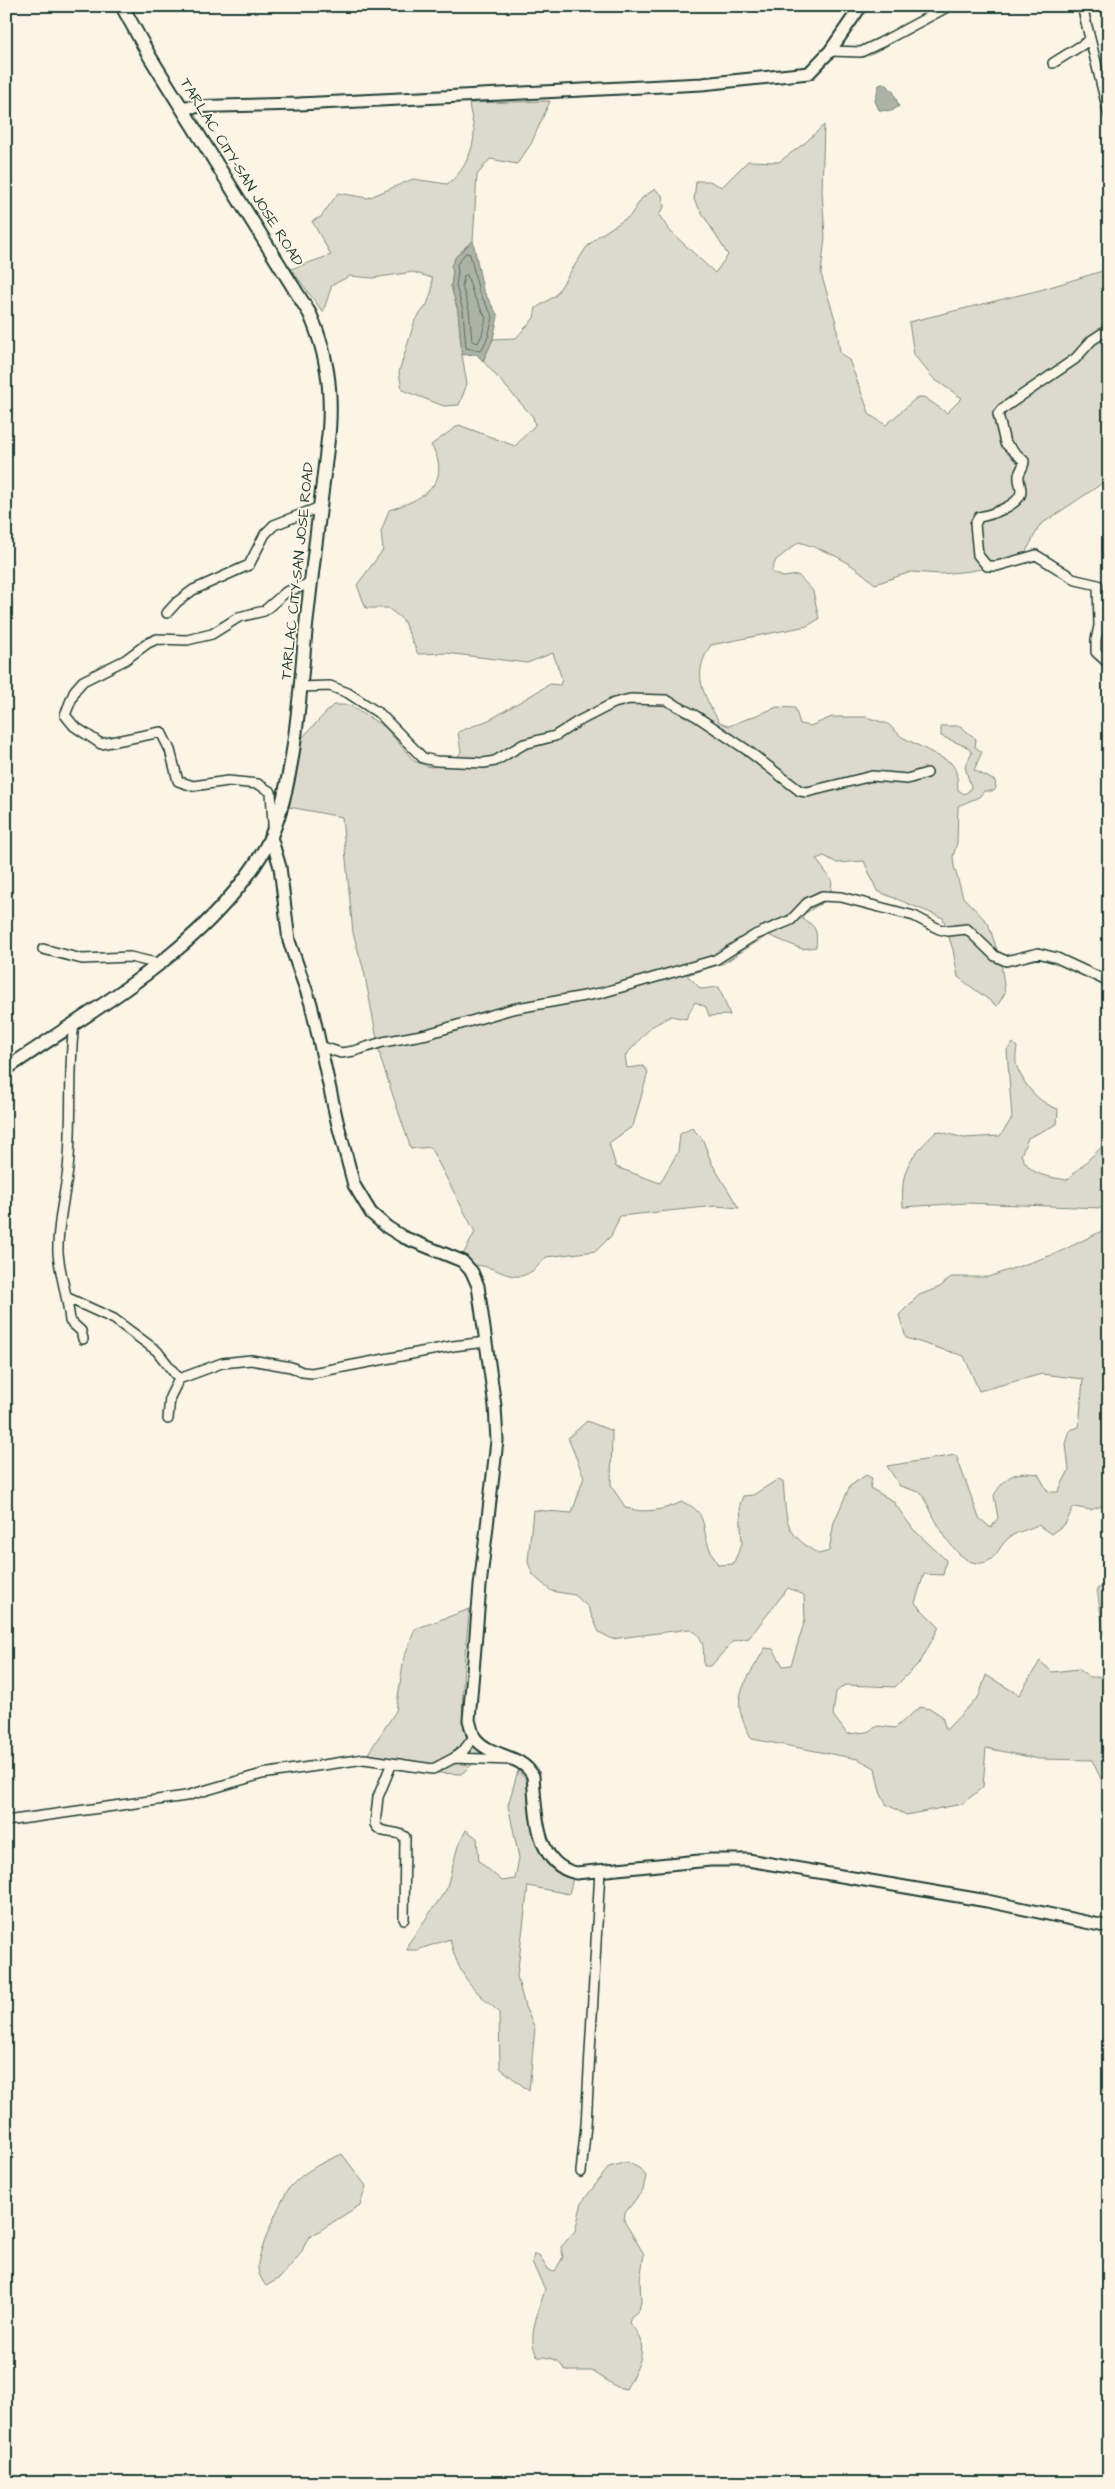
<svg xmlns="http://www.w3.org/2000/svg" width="1115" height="2489" viewBox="0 0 1115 2489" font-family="'Architects Daughter',sans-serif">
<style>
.green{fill:#dcdacc;stroke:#7e8c80}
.water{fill:#aeb3a7;stroke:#758479}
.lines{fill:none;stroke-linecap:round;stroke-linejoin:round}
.shore{stroke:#586c62;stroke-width:1}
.minor-casing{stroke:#1f3d34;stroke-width:12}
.tertiary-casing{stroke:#1f3d34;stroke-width:15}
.secondary-casing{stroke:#1f3d34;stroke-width:16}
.minor{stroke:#fcf5e5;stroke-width:9}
.tertiary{stroke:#fcf5e5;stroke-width:11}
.secondary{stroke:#fcf5e5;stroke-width:12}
.labels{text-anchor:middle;stroke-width:4;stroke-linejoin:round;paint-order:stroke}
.street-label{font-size:15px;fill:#1f3d34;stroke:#fcf5e5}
</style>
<rect width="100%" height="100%" fill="#fcf5e5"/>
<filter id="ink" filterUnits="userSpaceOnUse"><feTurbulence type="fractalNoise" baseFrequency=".02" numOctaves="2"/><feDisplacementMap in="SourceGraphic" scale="10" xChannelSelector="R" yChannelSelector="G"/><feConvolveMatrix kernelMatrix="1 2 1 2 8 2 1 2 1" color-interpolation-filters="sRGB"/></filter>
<g filter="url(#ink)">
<path class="green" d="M 550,101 L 531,144 L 517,164 L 490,159 L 477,175 L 473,241 L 465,247 L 453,271 L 451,286 L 458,311 L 462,355 L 467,384 L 459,405 L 444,406 L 402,390 L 399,372 L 415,320 L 427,305 L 432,290 L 432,278 L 413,272 L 373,278 L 350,276 L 332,285 L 323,312 L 291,269 L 331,255 L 312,221 L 321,217 L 338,193 L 368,198 L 413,179 L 447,184 C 462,175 475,149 474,130 C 473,122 470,112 469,103 Z
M 824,125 L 822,192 L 825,236 L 821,274 L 836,322 L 840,353 L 849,360 L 870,415 L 886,425 L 915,399 L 924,397 L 947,413 L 962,398 L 934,379 L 914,355 L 909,322 L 1040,290 L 1109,269 L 1109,477 L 1097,487 L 1040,525 L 1021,561 L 971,571 L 940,574 L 911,572 L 875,584 C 848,560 833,553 799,542 L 776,560 L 771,572 L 783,577 L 798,575 L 813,591 L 819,619 L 807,626 L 711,645 C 691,675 703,693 719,722 L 729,726 L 777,707 L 795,708 L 800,724 L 810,726 L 832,717 L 866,717 L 888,724 L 902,737 L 950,762 C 958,770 957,779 958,790 L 964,794 L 969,791 L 971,787 L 965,767 L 972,753 L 967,747 L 941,736 L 941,726 L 960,726 L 976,739 L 975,747 L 982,752 L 974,770 L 995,781 L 996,788 L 994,791 L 984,791 L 979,797 L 958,806 L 957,843 L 953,856 L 954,866 L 963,897 L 988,923 L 1001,962 L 1005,993 L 997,1006 L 958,977 L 953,950 L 943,918 L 877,891 L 864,861 L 837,863 L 824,856 L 816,859 L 832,881 L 830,898 L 799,917 C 815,926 818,927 816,947 L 802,949 L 768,935 L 724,963 L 687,975 L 701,989 L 719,987 L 730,1015 L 709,1016 L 706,1007 L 695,1002 L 686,1019 L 671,1016 L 651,1027 L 625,1056 L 627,1068 L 643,1066 L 648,1072 L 633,1126 L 609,1143 L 616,1167 L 660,1183 L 678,1152 L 680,1134 L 692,1128 L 702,1138 L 712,1164 L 739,1208 L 716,1206 L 620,1216 L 611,1236 L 596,1251 L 546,1257 C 516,1295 505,1265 472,1265 L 463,1255 L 475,1232 L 430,1147 L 411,1149 L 381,1060 L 364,971 L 353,933 L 342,817 L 289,807 L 301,739 L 333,705 L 349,705 L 385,727 L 414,761 L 430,767 L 452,765 L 461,752 L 458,732 L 491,719 L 550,684 L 560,685 L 562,679 L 553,653 L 527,663 L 446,653 L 418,654 L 403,620 L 388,608 L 366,608 L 357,585 L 383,550 L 381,532 L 389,510 C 422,500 454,483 431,445 L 459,425 L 515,446 L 535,425 L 533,417 L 483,361 L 493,339 L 516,338 L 534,318 L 536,308 L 555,296 L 586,248 L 597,237 L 630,216 L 642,198 L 655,189 L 662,195 L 664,207 L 659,215 L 670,231 L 715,273 L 728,255 L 694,200 L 696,181 L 709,181 L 722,187 L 748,161 L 779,162 L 806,142 Z
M 1013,1043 L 1017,1047 C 1016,1053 1015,1061 1017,1067 C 1025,1087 1039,1103 1058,1109 L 1057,1124 L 1028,1138 L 1021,1155 C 1031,1176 1045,1176 1067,1180 L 1109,1140 L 1109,1160 L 1104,1169 L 1109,1177 L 1109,1503 L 1091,1510 L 1074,1507 L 1065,1524 L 1051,1534 L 1038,1525 C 1030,1529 1018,1531 1010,1537 C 1001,1543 996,1559 986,1562 C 956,1572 933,1514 922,1493 L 900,1486 L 887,1466 L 956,1455 L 979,1518 L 991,1528 L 998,1518 L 994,1495 C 1007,1475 1014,1471 1038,1474 L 1048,1492 L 1058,1492 L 1069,1470 L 1066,1444 L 1070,1430 L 1079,1427 L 1083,1379 L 1042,1374 L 979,1391 L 964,1356 L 906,1338 L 899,1315 L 919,1295 L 940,1287 L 951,1277 L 988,1277 L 1055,1254 L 1102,1231 L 1103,1208 L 966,1203 L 903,1207 C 900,1168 910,1157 937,1131 L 964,1138 L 1000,1136 L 1012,1118 L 1007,1050 Z
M 587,1421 L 612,1431 L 611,1486 L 626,1508 C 645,1514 664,1510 682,1502 C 708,1511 701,1526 709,1547 C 711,1553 715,1559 718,1565 L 733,1564 L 742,1544 L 740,1504 L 743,1496 L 753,1495 L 777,1480 L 783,1481 C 787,1521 782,1532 819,1554 L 829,1551 L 834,1522 L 850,1486 L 866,1475 L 872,1478 L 870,1488 L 893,1501 L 913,1529 L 946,1560 L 943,1575 L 924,1574 L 915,1603 L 939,1627 L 921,1661 L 895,1687 L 845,1685 L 836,1692 L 833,1715 L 847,1734 L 867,1732 L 878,1726 L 895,1728 L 920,1707 L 931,1709 L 942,1716 L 946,1730 L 979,1696 L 986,1675 L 1019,1695 L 1040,1661 L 1052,1672 L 1078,1669 L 1090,1677 L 1109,1677 L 1109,1774 L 1101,1779 L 1092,1760 L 1039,1759 L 986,1748 L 983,1787 L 962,1804 L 906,1815 L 886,1804 L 880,1792 L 875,1768 L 858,1759 L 752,1739 C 727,1697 744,1687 765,1648 L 773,1649 L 783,1666 L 791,1665 L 805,1620 L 804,1595 L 788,1588 L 749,1638 L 733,1641 L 711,1666 L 704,1666 C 703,1650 706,1636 689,1629 L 612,1639 L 599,1632 L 588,1607 L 575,1595 L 551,1591 L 533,1575 L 528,1562 L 533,1510 L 572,1513 L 584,1477 L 568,1438 Z
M 1109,1583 L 1109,1634 L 1104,1634 L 1097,1589 Z
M 470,1609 C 467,1631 456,1723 468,1739 C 472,1745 481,1749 486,1753 L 461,1774 L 437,1773 L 396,1759 L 367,1755 L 396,1711 L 404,1657 L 415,1629 Z
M 518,1771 L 527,1781 L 534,1826 L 543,1858 L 554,1870 L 573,1878 L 569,1894 L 528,1886 L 517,1976 L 525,2007 L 535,2028 L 529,2091 L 500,2068 L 499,2012 C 472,1989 458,1975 450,1939 L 417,1950 L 407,1950 L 408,1944 L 446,1890 L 458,1846 L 466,1830 L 477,1838 L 479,1861 L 502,1881 L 515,1879 L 519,1858 L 508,1805 Z
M 342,2154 L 366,2186 L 360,2205 L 308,2238 L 301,2253 L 280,2278 L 266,2286 C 262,2280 257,2273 258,2265 C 259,2250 281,2199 290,2187 C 304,2171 323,2162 342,2154 Z
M 627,2162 L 639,2168 L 646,2176 L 643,2190 L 625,2213 L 624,2221 L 644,2254 L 640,2280 L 641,2302 L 639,2310 L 631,2317 L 629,2323 C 652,2346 639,2365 626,2389 L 617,2387 L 592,2371 L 565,2371 C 559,2359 551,2357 538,2357 C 525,2339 540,2309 545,2289 L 532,2263 L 534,2254 L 539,2255 L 549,2270 L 555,2271 L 563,2257 L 561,2247 L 575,2231 L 582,2202 L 609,2167 Z"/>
<path class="water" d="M 885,83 L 893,91 L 899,106 L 892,111 L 879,110 L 875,101 L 879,85 Z
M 473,241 L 483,290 L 498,316 L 493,339 L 483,361 L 476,354 L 462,355 L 458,311 L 451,286 L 453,271 L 451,266 L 456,256 Z"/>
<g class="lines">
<path class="shore" d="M 466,253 L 470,254 L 479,292 L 493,317 L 488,337 L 481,351 L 466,348 L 463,310 L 456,286 L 458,271 L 457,265 Z
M 467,275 L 473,294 L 486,318 L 482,335 L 478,343 L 472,341 L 469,309 L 462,286 L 464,276 Z"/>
<defs>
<path id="minor" d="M 1082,6 L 1109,115
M 830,51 L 861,52 L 880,43 L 949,6
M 1053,63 L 1090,40
M 1109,329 L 1092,340 L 1075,359 L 1002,409 L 998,414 L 1005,443 L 1024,461 C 1024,467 1020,470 1019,475 C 1018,481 1021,485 1021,491 C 1021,505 990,515 979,517 L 975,524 L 978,555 L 987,566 L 997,566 L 1036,555 L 1076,580 L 1098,585 L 1099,626 L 1096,640 L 1096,652 L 1109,664
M 167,613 L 177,602 L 193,590 L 249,565 L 265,534 L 274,525 L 320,507
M 300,687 L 330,686 L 348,693 L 380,714 L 423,758 L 436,761 L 484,763 L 495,761 L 524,744 L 555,736 L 577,722 L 614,703 L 630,699 L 666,700 L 696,716 L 747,750 L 800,791 L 807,792 L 872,776 L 907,779 L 927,773
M 273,824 L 271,792 L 258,784 L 228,781 L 193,786 L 178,781 L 170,750 L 161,732 L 101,744 L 74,726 L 65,715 L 75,690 L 83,681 L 125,660 L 148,643 L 157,639 L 187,640 L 212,634 L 239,617 L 264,611 L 286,592 L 311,583
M 43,949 L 82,959 L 130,957 L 160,964
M 74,1023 C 68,1071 73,1120 68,1169 C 65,1197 57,1223 58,1253 C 60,1275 68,1298 70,1321 L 81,1331 L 83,1339
M 320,1046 L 341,1053 L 354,1051 L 383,1042 L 427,1034 L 512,1009 L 601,993 L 715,960 L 755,935 L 791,920 L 807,903 L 822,896 L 841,897 L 914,916 L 939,929 L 948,931 L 967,929 L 995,956 L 1006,961 L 1038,953 L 1057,958 L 1109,982
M 68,1298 L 114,1319 L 157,1351 L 179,1379
M 168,1419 L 170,1397 L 179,1379 L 222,1363 L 251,1360 L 291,1367 L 302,1372 L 312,1373 L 453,1346 L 486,1342
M 454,1758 L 511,1760
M 392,1763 L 378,1797 L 375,1824 C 381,1836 396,1829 405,1837 L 404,1919
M 6,1821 L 186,1796 L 262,1774 L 364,1759 L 433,1769 L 454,1758 L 464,1750 L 474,1737
M 581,2172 L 586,2125 L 600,1870"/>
<path id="tertiary" d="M 182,107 L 299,104 L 702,84 L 809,73 L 830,51 L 861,6
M 271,837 L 280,867 L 289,941 L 311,1004 L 337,1121 L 354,1185 L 371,1213 L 387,1227 L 403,1237 L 462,1261 L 472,1272 L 478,1286 L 495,1406 L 497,1441 L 480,1586 L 469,1720 C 471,1726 472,1734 475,1738 C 490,1758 521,1753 533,1776 C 536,1809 534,1864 576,1873 L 710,1860 L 748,1860 L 987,1901 L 1109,1927"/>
<path id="secondary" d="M 6,1069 C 97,1006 204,950 263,852 C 295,798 300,689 306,626 C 313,561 322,495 329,430 C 332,388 327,353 310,314 L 150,57 L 122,6"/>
</defs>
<use href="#minor" class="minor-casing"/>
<use href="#tertiary" class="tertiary-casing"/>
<use href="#secondary" class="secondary-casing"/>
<use href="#minor" class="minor"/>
<use href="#tertiary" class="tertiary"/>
<use href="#secondary" class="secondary"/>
</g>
</g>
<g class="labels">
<g class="street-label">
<text transform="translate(242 172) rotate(58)" y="5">TARLAC CITY-SAN JOSE ROAD</text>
<text transform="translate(297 571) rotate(-84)" y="5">TARLAC CITY-SAN JOSE ROAD</text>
</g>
</g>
<rect width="1115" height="2489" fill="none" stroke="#fcf5e5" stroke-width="25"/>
<rect x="12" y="12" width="1090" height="2464" fill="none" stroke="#1f3d34" stroke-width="2" filter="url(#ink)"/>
</svg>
